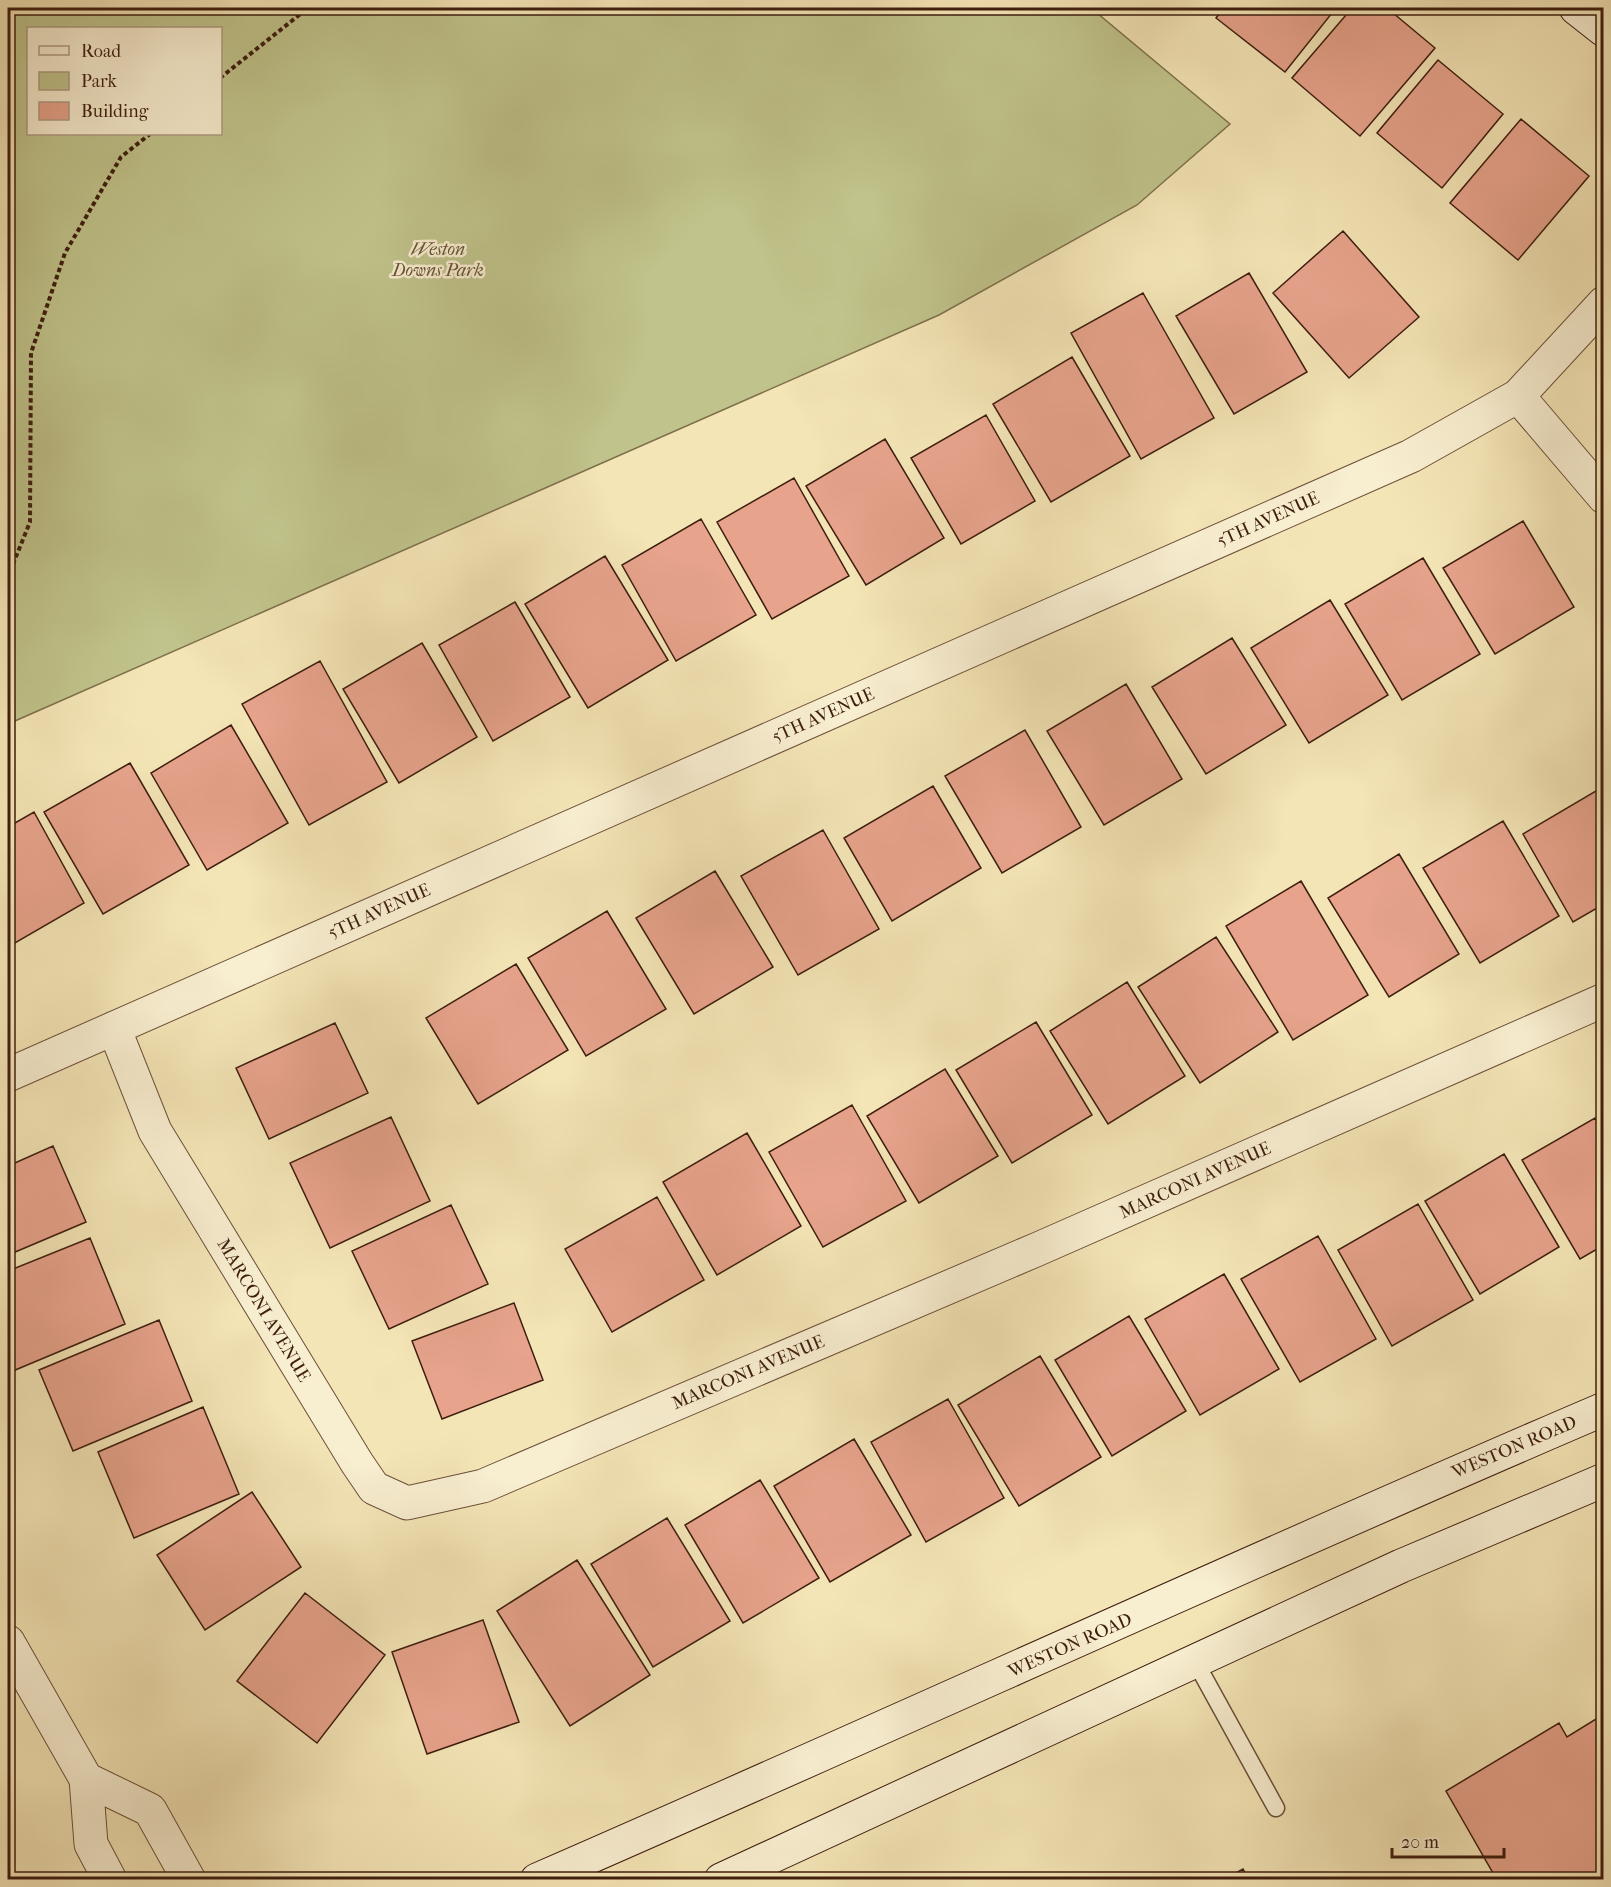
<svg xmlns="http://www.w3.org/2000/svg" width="1611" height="1887" viewBox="0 0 1611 1887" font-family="'IM FELL French Canon',serif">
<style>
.green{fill:#c0c38b;stroke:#7f704d;stroke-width:1.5;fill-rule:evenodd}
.building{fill:#e7a38c;stroke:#3e1e0f;stroke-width:1.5}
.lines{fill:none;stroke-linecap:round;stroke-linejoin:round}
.lane-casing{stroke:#6c5039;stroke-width:19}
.street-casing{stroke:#6c5039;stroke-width:35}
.secondary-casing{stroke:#3e1e0f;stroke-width:35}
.path{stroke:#3e1e0f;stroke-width:4;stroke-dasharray:4.5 3;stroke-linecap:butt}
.lane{stroke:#f8eed0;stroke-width:16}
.street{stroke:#f8eed0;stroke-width:33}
.secondary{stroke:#f8eed0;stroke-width:33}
.labels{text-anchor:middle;stroke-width:5;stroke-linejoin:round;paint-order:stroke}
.park-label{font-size:18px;font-style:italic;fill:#655034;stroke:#f8eed0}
.street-label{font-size:18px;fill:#3e1e0f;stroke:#f8eed0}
</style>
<rect width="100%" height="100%" fill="#f4e5b6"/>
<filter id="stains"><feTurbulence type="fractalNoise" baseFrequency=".00333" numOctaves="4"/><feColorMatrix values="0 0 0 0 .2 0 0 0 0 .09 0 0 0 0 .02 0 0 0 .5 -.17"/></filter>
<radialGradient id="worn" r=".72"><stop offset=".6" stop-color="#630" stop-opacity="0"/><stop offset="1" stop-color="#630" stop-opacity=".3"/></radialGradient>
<path class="green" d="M 8,8 L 1091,8 L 1230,124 L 1137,205 L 939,315 L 8,724 ZM 28,28 L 220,28 L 220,134 L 28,134 Z"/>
<path class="building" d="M 1224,8 L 1336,8 L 1285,72 L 1216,18 Z
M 1352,8 L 1387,8 L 1435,48 L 1360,136 L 1292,78 Z
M 1438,60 L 1503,114 L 1442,188 L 1377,133 Z
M 1521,119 L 1589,176 L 1518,260 L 1450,203 Z
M 1343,231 L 1419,317 L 1349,378 L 1273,293 Z
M 1249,273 L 1307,372 L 1234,414 L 1176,316 Z
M 1143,293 L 1214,418 L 1141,459 L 1071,333 Z
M 1072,357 L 1130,456 L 1051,502 L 993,404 Z
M 986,415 L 1035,501 L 961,544 L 911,458 Z
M 885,439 L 944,538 L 866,585 L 806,486 Z
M 794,478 L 849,576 L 772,619 L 717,522 Z
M 701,519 L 756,615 L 676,661 L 622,565 Z
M 1523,521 L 1574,607 L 1495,654 L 1443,568 Z
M 605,556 L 668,660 L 588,708 L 525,604 Z
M 1423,558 L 1480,654 L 1402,700 L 1345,604 Z
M 1330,600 L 1388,695 L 1309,743 L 1251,648 Z
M 515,602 L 570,697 L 493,741 L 439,645 Z
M 1232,638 L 1286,725 L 1206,774 L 1152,687 Z
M 422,643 L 477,737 L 399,783 L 343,689 Z
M 320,661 L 387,782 L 309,825 L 242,704 Z
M 1126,684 L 1182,779 L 1104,825 L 1047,731 Z
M 231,725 L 288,823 L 207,870 L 151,773 Z
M 1025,730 L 1081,827 L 1002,873 L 945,776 Z
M 130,763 L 189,865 L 103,914 L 44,812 Z
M 933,786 L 981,868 L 892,921 L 844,838 Z
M 1601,788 L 1604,792 L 1604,904 L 1573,922 L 1523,834 Z
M 34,812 L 84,903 L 8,947 L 8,827 Z
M 1503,821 L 1559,916 L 1480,963 L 1423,868 Z
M 823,830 L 879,929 L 798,975 L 741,876 Z
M 1399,854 L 1459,954 L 1389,997 L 1328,898 Z
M 715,871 L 773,967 L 694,1014 L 636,918 Z
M 1301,881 L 1368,995 L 1293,1040 L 1226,926 Z
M 607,911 L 666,1009 L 586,1056 L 528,958 Z
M 1216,937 L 1278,1032 L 1200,1083 L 1138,987 Z
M 516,964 L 568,1050 L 478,1104 L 426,1018 Z
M 1127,982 L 1185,1076 L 1108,1124 L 1050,1031 Z
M 1036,1022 L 1092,1115 L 1012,1163 L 956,1070 Z
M 335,1023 L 368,1093 L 269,1139 L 236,1068 Z
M 945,1069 L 998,1156 L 919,1203 L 867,1116 Z
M 852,1105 L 906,1201 L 823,1247 L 769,1152 Z
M 391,1117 L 430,1201 L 330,1248 L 290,1163 Z
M 1595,1118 L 1604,1132 L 1604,1245 L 1580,1259 L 1522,1160 Z
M 747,1133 L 801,1226 L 717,1275 L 663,1182 Z
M 53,1146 L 86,1222 L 8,1255 L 8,1166 Z
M 1504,1154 L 1559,1247 L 1480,1294 L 1425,1201 Z
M 657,1197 L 704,1280 L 612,1332 L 565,1249 Z
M 1418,1204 L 1473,1300 L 1392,1346 L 1338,1250 Z
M 451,1205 L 488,1284 L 389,1329 L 352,1251 Z
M 1318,1236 L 1376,1339 L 1300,1382 L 1241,1279 Z
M 90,1238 L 125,1324 L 8,1373 L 8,1271 Z
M 1224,1274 L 1279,1369 L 1200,1415 L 1145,1319 Z
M 514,1303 L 543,1380 L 442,1419 L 412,1341 Z
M 1129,1316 L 1186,1411 L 1112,1456 L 1055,1360 Z
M 159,1320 L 192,1401 L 73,1451 L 39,1370 Z
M 1040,1356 L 1101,1457 L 1019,1506 L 958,1405 Z
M 948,1399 L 1004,1498 L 926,1542 L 871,1442 Z
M 203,1407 L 239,1494 L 134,1538 L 98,1452 Z
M 854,1439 L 911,1535 L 830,1582 L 774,1486 Z
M 760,1480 L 819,1578 L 743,1623 L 685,1525 Z
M 252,1492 L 301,1567 L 205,1630 L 157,1555 Z
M 667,1518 L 730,1621 L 653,1667 L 591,1564 Z
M 577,1560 L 650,1675 L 570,1726 L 497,1611 Z
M 305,1593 L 385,1655 L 317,1743 L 237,1681 Z
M 483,1620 L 519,1722 L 427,1754 L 392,1652 Z
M 1604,1714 L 1604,1880 L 1497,1880 L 1446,1791 L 1559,1723 L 1567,1737 Z
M 1243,1869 L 1249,1880 L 1223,1880 Z"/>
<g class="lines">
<defs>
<path id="lane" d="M 1195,1661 L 1276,1808"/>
<path id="street" d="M 1518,396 L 1604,497
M 114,1028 L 155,1131 L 357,1463 L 374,1488 L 407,1503 L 483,1486 L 1038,1249 L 1604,1000
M 8,1075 L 1411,456 L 1518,396 L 1604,303
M 8,1642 L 86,1779 L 91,1844 L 110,1880
M 86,1779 L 150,1810 L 189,1880"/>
<path id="secondary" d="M 1576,8 L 1604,30
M 537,1880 C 893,1725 1246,1562 1604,1409
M 721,1880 L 1401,1566 L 1604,1480"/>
</defs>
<use href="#lane" class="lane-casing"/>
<use href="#street" class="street-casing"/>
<use href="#secondary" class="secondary-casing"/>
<path class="path" d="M 220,78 L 308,8
M 8,570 L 13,564 L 30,522 L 31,353 L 65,253 L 121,157 L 150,134"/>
<use href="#lane" class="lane"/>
<use href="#street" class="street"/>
<use href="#secondary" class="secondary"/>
</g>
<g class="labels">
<g class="park-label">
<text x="438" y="255">Weston<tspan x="438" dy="21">Downs Park</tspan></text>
</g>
<g class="street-label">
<text transform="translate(1268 519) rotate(-24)" y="6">5TH AVENUE</text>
<text transform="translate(823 715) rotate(-24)" y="6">5TH AVENUE</text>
<text transform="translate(379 911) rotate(-24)" y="6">5TH AVENUE</text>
<text transform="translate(1195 1180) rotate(-24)" y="6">MARCONI AVENUE</text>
<text transform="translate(264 1310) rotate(59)" y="6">MARCONI AVENUE</text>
<text transform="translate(748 1372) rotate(-23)" y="6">MARCONI AVENUE</text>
<text transform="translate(1514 1447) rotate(-23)" y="6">WESTON ROAD</text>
<text transform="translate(1070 1645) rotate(-24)" y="6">WESTON ROAD</text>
</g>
</g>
<rect width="1611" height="1887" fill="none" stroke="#f4e5b6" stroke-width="30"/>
<rect x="9" y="9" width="1593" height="1869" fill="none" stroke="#3e1e0f" stroke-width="3"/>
<rect x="15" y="15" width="1581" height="1857" fill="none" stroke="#3e1e0f" stroke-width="1.5"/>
<rect x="27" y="27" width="195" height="108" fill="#f8eed0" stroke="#ae9b83" stroke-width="1.5"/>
<rect x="39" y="46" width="30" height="9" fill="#f8eed0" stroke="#ae9b83" stroke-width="1.5"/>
<text x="81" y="57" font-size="18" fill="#3e1e0f">Road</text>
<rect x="39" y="72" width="30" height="18" fill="#c0c38b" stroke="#ae9b83" stroke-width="1.5"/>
<text x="81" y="87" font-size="18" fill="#3e1e0f">Park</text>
<rect x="39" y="102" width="30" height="18" fill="#e7a38c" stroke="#ae9b83" stroke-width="1.5"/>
<text x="81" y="117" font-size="18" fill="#3e1e0f">Building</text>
<path d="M1392 1848v9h112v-9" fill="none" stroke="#3e1e0f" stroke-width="3"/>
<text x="1401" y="1848" font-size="18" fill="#3e1e0f" stroke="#f8eed0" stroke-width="4.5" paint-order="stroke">20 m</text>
<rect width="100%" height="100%" filter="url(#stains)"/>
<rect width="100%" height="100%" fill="url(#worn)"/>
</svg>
